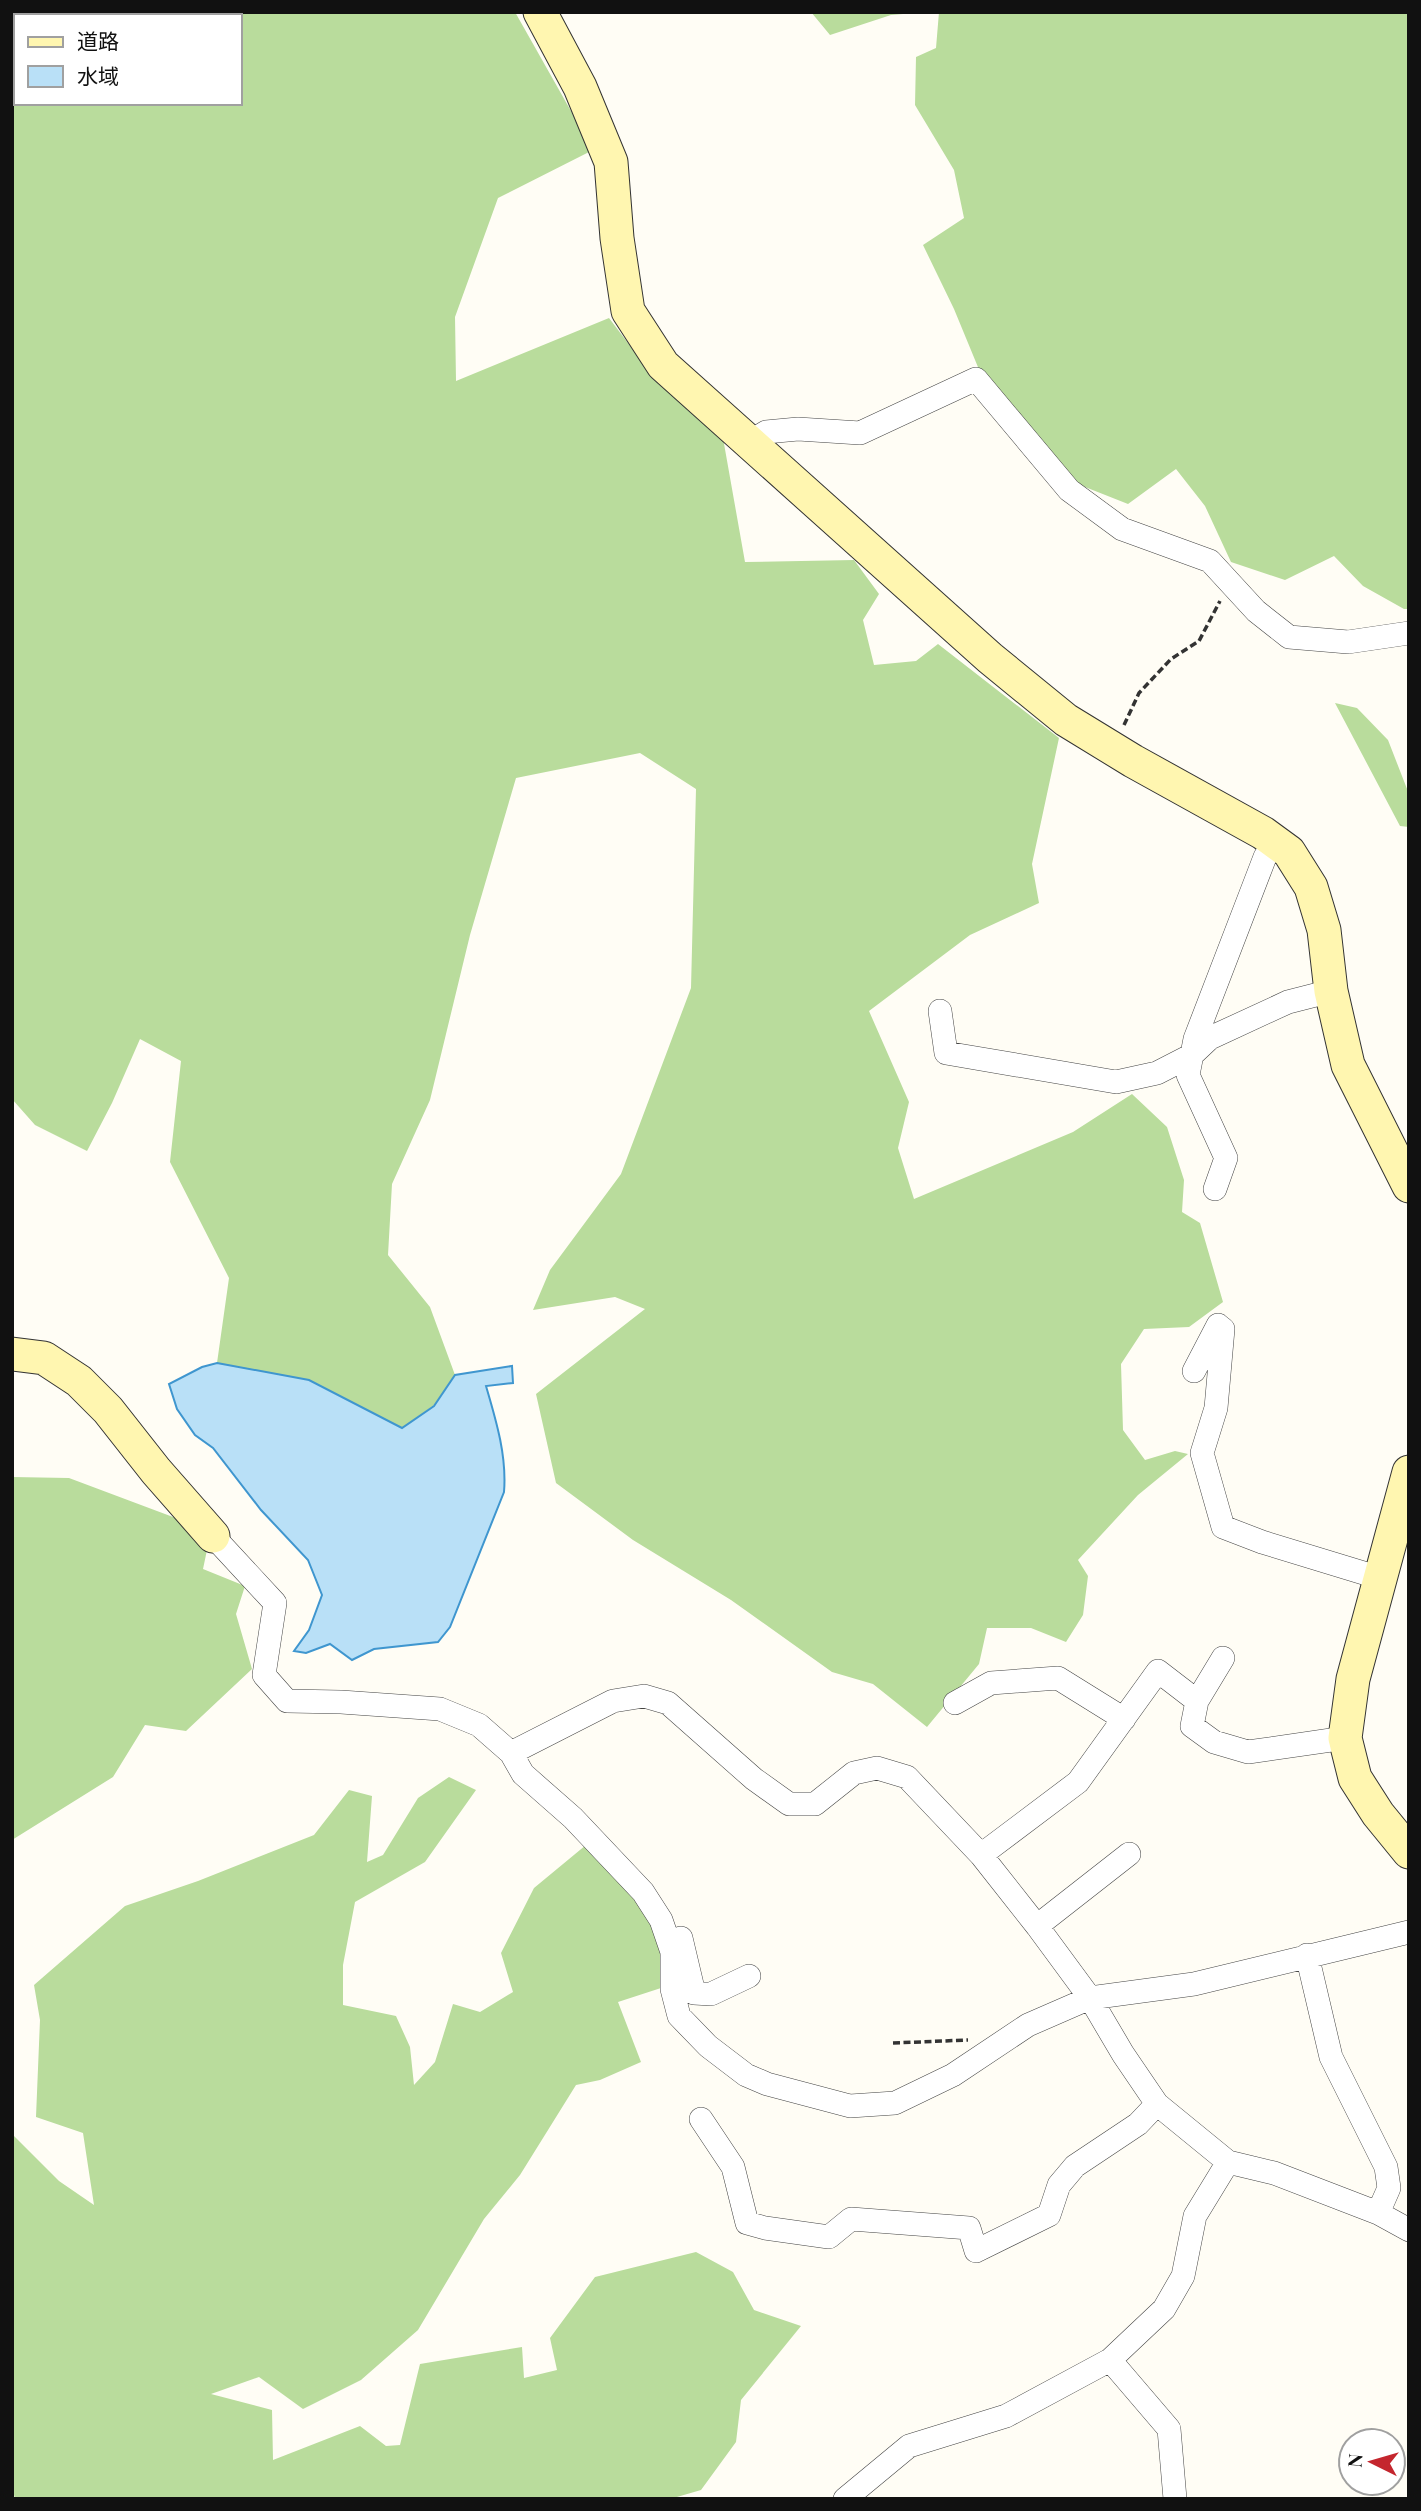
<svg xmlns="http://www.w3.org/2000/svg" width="1421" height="2511" viewBox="0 0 1421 2511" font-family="'Playfair Display','Noto Sans JP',serif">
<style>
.forest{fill:#b9dc9c;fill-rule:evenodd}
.water{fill:#b9e0f7;stroke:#3f96cf;stroke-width:2}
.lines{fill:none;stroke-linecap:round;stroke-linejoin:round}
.street-casing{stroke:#444;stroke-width:24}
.secondary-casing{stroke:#333;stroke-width:35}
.path{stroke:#333;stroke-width:3.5;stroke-dasharray:7 3.5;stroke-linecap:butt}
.street{stroke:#fff;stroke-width:23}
.secondary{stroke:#fff6b0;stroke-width:33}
</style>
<rect width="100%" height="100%" fill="#fffdf5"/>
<path class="forest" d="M 12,12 L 515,12 L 593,150 L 498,198 L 455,317 L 456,381 L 609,318 L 656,380 L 723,438 L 745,562 L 854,560 L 879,594 L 863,620 L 874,665 L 916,661 L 938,644 L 1059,738 L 1032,864 L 1039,903 L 970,935 L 869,1011 L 909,1102 L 898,1148 L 914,1199 L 1073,1132 L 1132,1094 L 1167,1127 L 1184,1180 L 1182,1212 L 1200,1223 L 1223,1302 L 1189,1327 L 1144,1329 L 1121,1364 L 1123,1430 L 1145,1460 L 1175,1451 L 1188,1454 L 1138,1495 L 1078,1560 L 1088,1576 L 1083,1615 L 1066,1642 L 1031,1628 L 987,1628 L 979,1664 L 927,1727 L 873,1684 L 832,1672 L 731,1600 L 633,1540 L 556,1483 L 536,1394 L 645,1309 L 615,1297 L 533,1310 L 550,1270 L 621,1174 L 691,988 L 696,789 L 640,753 L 516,778 L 470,935 L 430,1100 L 392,1184 L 388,1255 L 430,1307 L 455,1375 L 434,1405 L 402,1429 L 309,1380 L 217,1363 L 229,1278 L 170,1162 L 181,1061 L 140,1039 L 112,1103 L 87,1151 L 35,1125 L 12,1099 ZM 16,16 L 240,16 L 240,103 L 16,103 Z
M 811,12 L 927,12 L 891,15 L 830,35 Z
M 939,12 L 1409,12 L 1409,609 L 1404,609 L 1363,586 L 1334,556 L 1285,580 L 1231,562 L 1205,506 L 1176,469 L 1128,504 L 1080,485 L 1016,418 L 980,372 L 954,309 L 923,245 L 964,218 L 954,170 L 915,105 L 916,57 L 936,48 Z
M 1335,703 L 1357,708 L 1388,740 L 1409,794 L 1409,827 L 1400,826 Z
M 12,1477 L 69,1478 L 189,1523 L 207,1550 L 203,1569 L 245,1586 L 236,1614 L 252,1669 L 186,1731 L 145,1725 L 113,1777 L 12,1840 Z
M 449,1777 L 476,1790 L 425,1862 L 355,1902 L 343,1965 L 343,2005 L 396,2016 L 410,2047 L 414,2085 L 435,2062 L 453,2004 L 480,2012 L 513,1992 L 501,1953 L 534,1888 L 586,1845 L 667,1917 L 661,1988 L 618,2002 L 641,2062 L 600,2080 L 576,2085 L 520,2175 L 484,2219 L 418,2330 L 361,2380 L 303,2409 L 259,2377 L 211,2394 L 272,2410 L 273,2460 L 360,2426 L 386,2446 L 400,2445 L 420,2364 L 522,2347 L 524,2378 L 557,2370 L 550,2338 L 595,2277 L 696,2252 L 733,2272 L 754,2310 L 801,2326 L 741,2400 L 736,2442 L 701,2490 L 670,2499 L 15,2499 L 12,2486 L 12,2134 L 59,2181 L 94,2205 L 83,2133 L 36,2117 L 40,2020 L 34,1985 L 125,1906 L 198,1881 L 314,1835 L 349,1790 L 372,1796 L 367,1862 L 383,1855 L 418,1798 Z"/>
<path class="water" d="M 217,1363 L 309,1380 L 402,1428 L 434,1406 L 455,1375 L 512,1366 L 513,1383 L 486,1386 C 496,1420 507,1456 504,1492 L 450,1627 L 438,1642 L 374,1649 L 352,1660 L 330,1644 L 306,1653 L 294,1651 L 309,1630 L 322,1595 L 308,1560 L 261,1510 L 213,1448 L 195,1435 L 177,1409 L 169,1384 L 202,1367 Z"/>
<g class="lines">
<defs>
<path id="street" d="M 751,441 L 766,432 L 798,429 L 860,433 L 976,379 L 1069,490 L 1122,529 L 1210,561 L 1256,611 L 1289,637 L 1348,642 L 1409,633
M 940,1011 L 946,1053 L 1116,1082 L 1157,1073 L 1192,1055 L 1210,1038 L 1288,1002 L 1331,991
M 1215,1189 L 1226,1158 L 1188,1075 L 1195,1039 L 1265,857 L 1275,842
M 1194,1371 L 1218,1325 L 1223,1329 L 1216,1408 L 1202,1453 L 1223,1527 L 1262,1542 L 1380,1578
M 213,1536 L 275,1603 L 264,1675 L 287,1701 L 341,1702 L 440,1709 L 479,1725 L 511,1753 L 523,1774 L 573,1818 L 643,1892 L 661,1920 L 672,1952 L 672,1989 L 679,2016 L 708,2046 L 746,2075 L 767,2084 L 850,2106 L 895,2103 L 953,2075 L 1028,2025 L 1090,1998 L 1194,1984 L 1409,1932
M 1223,1658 L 1197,1701 L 1192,1726 L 1214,1742 L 1248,1752 L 1345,1738
M 955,1703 L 991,1683 L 1058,1678 L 1124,1719
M 511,1753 L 613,1701 L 644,1696 L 668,1703 L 754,1779 L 789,1804 L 815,1804 L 854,1773 L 877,1768 L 907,1777 L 981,1855 L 1037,1926 L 1090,1998 L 1123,2054 L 1157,2104 L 1228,2162 L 1274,2173 L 1378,2213 L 1409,2230
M 981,1855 L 1078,1782 L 1158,1671 L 1197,1701
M 1037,1926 L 1129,1854
M 681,1938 L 694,1993 L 711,1994 L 749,1976
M 1307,1955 L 1331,2057 L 1386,2167 L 1389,2188 L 1378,2213
M 701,2119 L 733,2167 L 747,2223 L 765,2228 L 829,2237 L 851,2219 L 969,2228 L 976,2251 L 1049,2215 L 1059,2185 L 1075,2166 L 1138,2124 L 1157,2104
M 1110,2360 L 1169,2429 L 1175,2499
M 845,2499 L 909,2446 L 1006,2416 L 1110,2360 L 1164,2309 L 1183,2276 L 1195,2216 L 1228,2162"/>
<path id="secondary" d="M 540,12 L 580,87 L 611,162 L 617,238 L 628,311 L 663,365 L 990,658 L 1066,720 L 1133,761 L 1263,833 L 1289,852 L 1311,887 L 1324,930 L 1331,991 L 1348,1065 L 1409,1186
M 12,1354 L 44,1358 L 79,1381 L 108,1410 L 156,1471 L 213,1536
M 1409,1472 L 1353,1679 L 1345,1738 L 1355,1778 L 1378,1814 L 1409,1852"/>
</defs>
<use href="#street" class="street-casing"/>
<use href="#secondary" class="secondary-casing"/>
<path class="path" d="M 1124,725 L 1139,693 L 1171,659 L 1199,641 L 1220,601
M 893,2043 L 968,2040"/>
<use href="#street" class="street"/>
<use href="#secondary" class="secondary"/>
</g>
<rect width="1421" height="2511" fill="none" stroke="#111111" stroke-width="28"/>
<rect x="14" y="14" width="228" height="91" fill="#ffffff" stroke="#a0a0a0" stroke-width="2"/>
<rect x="28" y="37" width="35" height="10" fill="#fff6b0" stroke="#a0a0a0" stroke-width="2"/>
<text x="77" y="49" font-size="21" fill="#111111">道路</text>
<rect x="28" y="66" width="35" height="21" fill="#b9e0f7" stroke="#a0a0a0" stroke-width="2"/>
<text x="77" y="84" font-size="21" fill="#111111">水域</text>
<g transform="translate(1372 2462) rotate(275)"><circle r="33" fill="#ffffff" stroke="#a0a0a0" stroke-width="2"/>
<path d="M0-5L12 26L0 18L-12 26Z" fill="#c4262e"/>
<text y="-10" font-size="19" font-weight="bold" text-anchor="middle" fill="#111111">N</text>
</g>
</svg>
